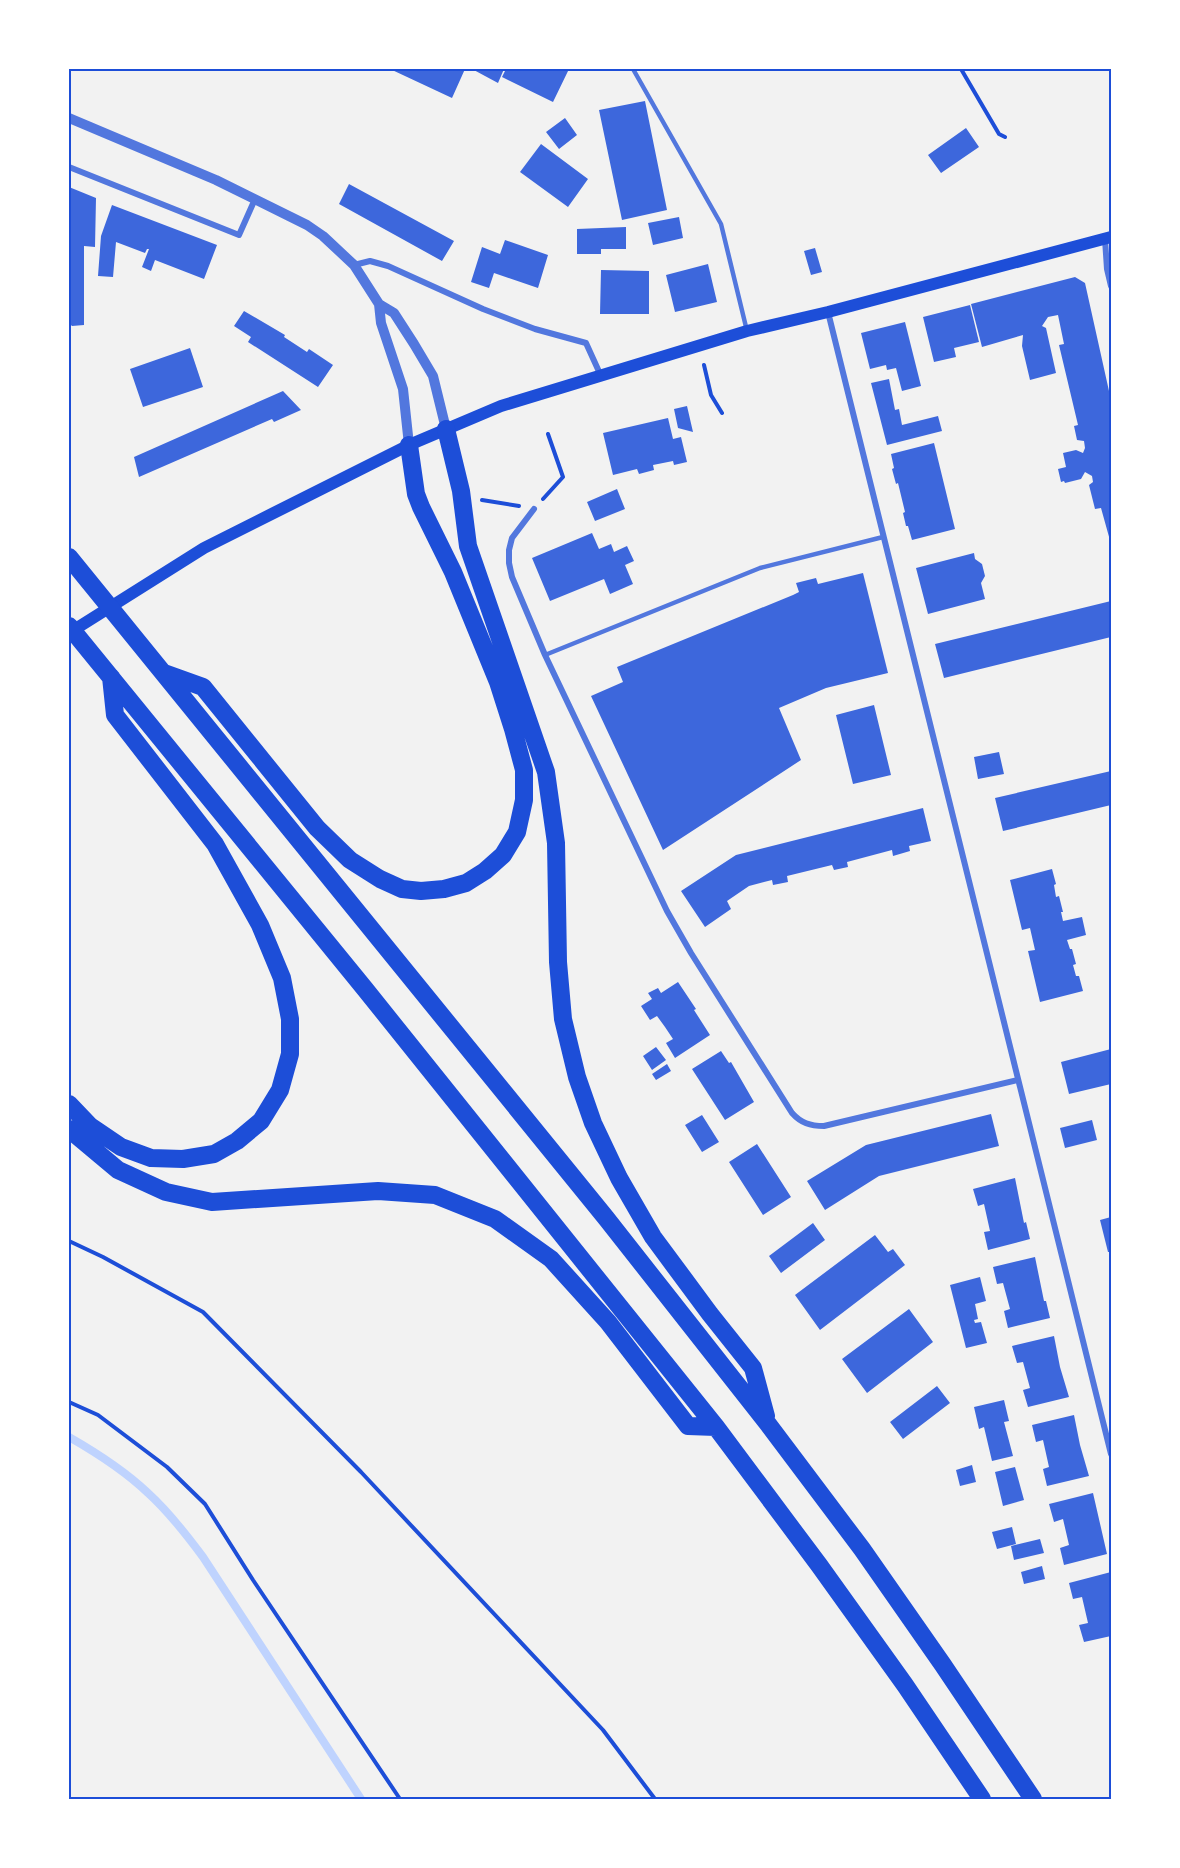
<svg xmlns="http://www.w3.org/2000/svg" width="1180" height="1868" viewBox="0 0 1180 1868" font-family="Cabin,sans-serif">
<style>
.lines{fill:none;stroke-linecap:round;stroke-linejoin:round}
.stream{stroke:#bfd3fe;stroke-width:8}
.building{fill:#3d67dc}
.path{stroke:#1d4ed8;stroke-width:4}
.service{stroke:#5277de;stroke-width:4.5}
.minor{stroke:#5277de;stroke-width:6}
.tertiary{stroke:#5277de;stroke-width:10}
.secondary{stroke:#1d4ed8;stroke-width:12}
.motorway{stroke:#1d4ed8;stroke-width:18}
.neatline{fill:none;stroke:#1d4ed8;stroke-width:2}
</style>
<rect width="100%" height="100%" fill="#f2f2f2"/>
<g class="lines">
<path class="stream" d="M 69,1437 C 97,1453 125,1471 148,1493 C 169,1512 186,1534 203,1557 L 361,1799"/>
</g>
<path class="building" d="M 390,69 L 465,69 L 452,98 Z
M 472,69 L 504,69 L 498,83 Z
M 506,69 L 569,69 L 553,102 L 502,77 Z
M 645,101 L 667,210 L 622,220 L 599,110 Z
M 565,118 L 577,135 L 559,149 L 546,132 Z
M 966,128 L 979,147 L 941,173 L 928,155 Z
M 541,144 L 588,179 L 568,207 L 520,172 Z
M 349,184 L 454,241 L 442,261 L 339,204 Z
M 69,187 L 96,198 L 95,247 L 84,246 L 84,325 L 72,326 L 69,323 Z
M 112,205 L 217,245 L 204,279 L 155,260 L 151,271 L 142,267 L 149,249 L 147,249 L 145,253 L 116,242 L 113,277 L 98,276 L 101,236 Z
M 679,217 L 683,238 L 653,245 L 648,223 Z
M 626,227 L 626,249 L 601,249 L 601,254 L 577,254 L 577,229 Z
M 505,240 L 548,255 L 538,288 L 494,273 L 489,288 L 471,282 L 482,247 L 500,254 Z
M 815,248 L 822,272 L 811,275 L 804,251 Z
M 708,264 L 717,302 L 675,312 L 666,275 Z
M 601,270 L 649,271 L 649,314 L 600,314 Z
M 1075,277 L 1085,283 L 1111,400 L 1111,544 L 1101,508 L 1095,509 L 1089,485 L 1093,482 L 1092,476 L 1085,472 L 1081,479 L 1065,483 L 1064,481 L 1061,482 L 1058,469 L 1066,467 L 1063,453 L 1076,450 L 1083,453 L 1085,448 L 1084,441 L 1077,440 L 1074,426 L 1078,425 L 1059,345 L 1064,344 L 1058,315 L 1048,317 L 1042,326 L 1046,328 L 1056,373 L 1030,380 L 1022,346 L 1023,335 L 982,347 L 971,304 Z
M 970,305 L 979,342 L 954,348 L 956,357 L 934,362 L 923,317 Z
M 244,311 L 285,335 L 284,337 L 307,352 L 309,349 L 333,365 L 318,387 L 248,342 L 251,337 L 234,326 Z
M 905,322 L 921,386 L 902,391 L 896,368 L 887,370 L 886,365 L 870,369 L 861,333 Z
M 190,348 L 203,387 L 143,407 L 130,369 Z
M 889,379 L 895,410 L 899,409 L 902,425 L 938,416 L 942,431 L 887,445 L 871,383 Z
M 283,391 L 301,410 L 274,422 L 272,419 L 139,477 L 134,457 Z
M 687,406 L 693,432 L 678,428 L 674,409 Z
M 668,418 L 673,439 L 681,437 L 687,462 L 674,465 L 673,461 L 653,465 L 654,470 L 639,474 L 637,469 L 613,475 L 603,433 Z
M 934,443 L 955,529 L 912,540 L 908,526 L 906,526 L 903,513 L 905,512 L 898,483 L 896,484 L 892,469 L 894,468 L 891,454 Z
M 617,489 L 625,509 L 595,521 L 587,502 Z
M 592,533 L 599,549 L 611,544 L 614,552 L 627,546 L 634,561 L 625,565 L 633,584 L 610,594 L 604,579 L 550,601 L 532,558 Z
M 974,553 L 975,559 L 982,564 L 985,576 L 981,583 L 985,599 L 928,614 L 916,568 Z
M 863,573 L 888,673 L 826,688 L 779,708 L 801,760 L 663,850 L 591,696 L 623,682 L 617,667 L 793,595 L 799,592 L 796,583 L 816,578 L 818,584 Z
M 1111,601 L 1111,637 L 944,678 L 935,644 Z
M 874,705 L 891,775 L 853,784 L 836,715 Z
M 999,752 L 1004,774 L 978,779 L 974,757 Z
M 1111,771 L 1111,805 L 1003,831 L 995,798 Z
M 923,808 L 931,841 L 909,846 L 910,851 L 893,856 L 892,850 L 847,862 L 848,867 L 834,870 L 832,865 L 787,876 L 788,882 L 773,885 L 772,880 L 749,886 L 727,901 L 731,909 L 705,927 L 681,891 L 736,855 Z
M 1052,869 L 1056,884 L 1054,885 L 1056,897 L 1059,896 L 1063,912 L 1061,912 L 1063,921 L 1082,917 L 1086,935 L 1067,940 L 1070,949 L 1072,949 L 1076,964 L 1073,965 L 1076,976 L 1079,976 L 1083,991 L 1040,1002 L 1028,951 L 1035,950 L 1030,928 L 1022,930 L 1010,880 Z
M 678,982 L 696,1009 L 694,1010 L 710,1035 L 675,1058 L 666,1043 L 673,1039 L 665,1027 L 657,1016 L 650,1020 L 641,1006 L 652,999 L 648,993 L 658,988 L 661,993 Z
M 656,1047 L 666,1060 L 652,1070 L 643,1056 Z
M 1111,1049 L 1111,1084 L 1069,1094 L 1061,1062 Z
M 721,1051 L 729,1063 L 731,1062 L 754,1102 L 725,1120 L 692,1069 Z
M 667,1064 L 671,1071 L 656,1080 L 652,1074 Z
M 991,1114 L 999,1146 L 879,1176 L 825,1210 L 807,1181 L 866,1145 Z
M 702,1115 L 719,1142 L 702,1152 L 685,1125 Z
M 1092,1120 L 1097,1140 L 1065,1148 L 1060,1128 Z
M 757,1144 L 791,1197 L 763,1215 L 729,1162 Z
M 1015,1178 L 1024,1223 L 1026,1222 L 1030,1239 L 988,1250 L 984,1232 L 990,1231 L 984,1204 L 978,1206 L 973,1189 Z
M 1111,1217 L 1111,1252 L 1108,1252 L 1100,1220 Z
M 813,1223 L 825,1240 L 781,1273 L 769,1256 Z
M 875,1235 L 888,1252 L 893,1249 L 905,1265 L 820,1330 L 795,1295 Z
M 1035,1257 L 1044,1301 L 1046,1301 L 1050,1318 L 1008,1328 L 1004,1311 L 1010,1309 L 1003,1283 L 997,1284 L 993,1267 Z
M 980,1277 L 986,1301 L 975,1304 L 978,1319 L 974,1320 L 975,1323 L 981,1322 L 987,1343 L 966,1348 L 950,1285 Z
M 909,1309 L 933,1342 L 867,1393 L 842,1359 Z
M 1054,1336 L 1060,1367 L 1069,1397 L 1028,1407 L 1023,1390 L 1030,1388 L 1023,1362 L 1017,1363 L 1012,1346 Z
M 937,1386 L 950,1403 L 903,1439 L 890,1422 Z
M 1004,1400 L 1009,1421 L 1004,1422 L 1013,1456 L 992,1461 L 984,1427 L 979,1429 L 974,1407 Z
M 1074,1415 L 1080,1445 L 1089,1476 L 1047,1486 L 1043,1469 L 1049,1467 L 1043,1440 L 1036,1442 L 1032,1425 Z
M 972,1465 L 976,1482 L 960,1486 L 956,1470 Z
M 1015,1467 L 1024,1500 L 1003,1506 L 995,1472 Z
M 1093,1493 L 1107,1554 L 1064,1565 L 1060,1548 L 1069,1545 L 1063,1519 L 1054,1522 L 1049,1504 Z
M 1012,1527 L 1016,1544 L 997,1549 L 992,1532 Z
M 1040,1539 L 1044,1553 L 1014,1560 L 1011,1546 Z
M 1042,1566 L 1045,1579 L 1024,1584 L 1021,1572 Z
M 1111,1572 L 1111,1636 L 1084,1642 L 1079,1625 L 1088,1623 L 1082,1597 L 1073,1599 L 1069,1583 Z"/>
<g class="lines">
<path class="path" d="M 961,69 L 999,134 L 1005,137
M 704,365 L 711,395 L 722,413
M 543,499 L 563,477 L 548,434
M 482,500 L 519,506
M 69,1241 L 103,1257 L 203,1312 L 361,1472 L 603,1730 L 655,1799
M 69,1402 L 98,1415 L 167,1467 L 205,1504 L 253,1580 L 400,1799"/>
<path class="service" d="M 633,69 L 721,224 L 747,331
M 545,655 L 760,568 L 883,537"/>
<path class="minor" d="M 69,167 L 239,235 L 255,199
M 1105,239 L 1107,269 L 1111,286
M 354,265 L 370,261 L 388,266 L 483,309 L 535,329 L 586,343 L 601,376
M 828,312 L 1111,1454
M 534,509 L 512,538 L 509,550 L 509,563 L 512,577 L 545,655 L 667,911 L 691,953 L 792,1113 C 801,1123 810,1126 824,1126 L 1018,1080"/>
<path class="tertiary" d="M 69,118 L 216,180 L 307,225 L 323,236 L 354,265 L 379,304 L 394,313 L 414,344 L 433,376 L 446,429
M 379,304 L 381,323 L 403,389 L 409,445"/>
<path class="secondary" d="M 69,633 L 204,548 L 409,445 L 501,406 L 747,331 L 828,312 L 1111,237"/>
<path class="motorway" d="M 446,429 L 461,491 L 468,546 L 546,772 L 556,843 L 558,962 L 563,1019 L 577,1077 L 593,1123 L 619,1178 L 653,1237 L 710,1314 L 753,1368 L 766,1416
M 69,557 L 606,1218 L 768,1424 L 862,1549 L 943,1665 L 1033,1799
M 69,626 L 365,989 L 716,1427 L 819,1565 L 905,1685 L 982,1799
M 164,673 L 203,687 L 317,828 L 350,860 L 380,879 L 402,889 L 421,891 L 444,889 L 466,883 L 485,871 L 503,855 L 517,832 L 524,800 L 524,770 L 513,729 L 498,682 L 453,572 L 421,507 L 416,494 L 409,445
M 69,1104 L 90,1126 L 121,1147 L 151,1158 L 183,1159 L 214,1154 L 237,1141 L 261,1121 L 280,1090 L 290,1054 L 290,1019 L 282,978 L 260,925 L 215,844 L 115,715 L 111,677
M 69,1129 L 118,1170 L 166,1192 L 212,1202 L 378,1191 L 435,1195 L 495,1219 L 551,1259 L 608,1322 L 688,1426 L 716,1427"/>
</g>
<rect width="1180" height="1868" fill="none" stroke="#ffffff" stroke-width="141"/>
<rect x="70" y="70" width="1040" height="1728" class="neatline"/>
</svg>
